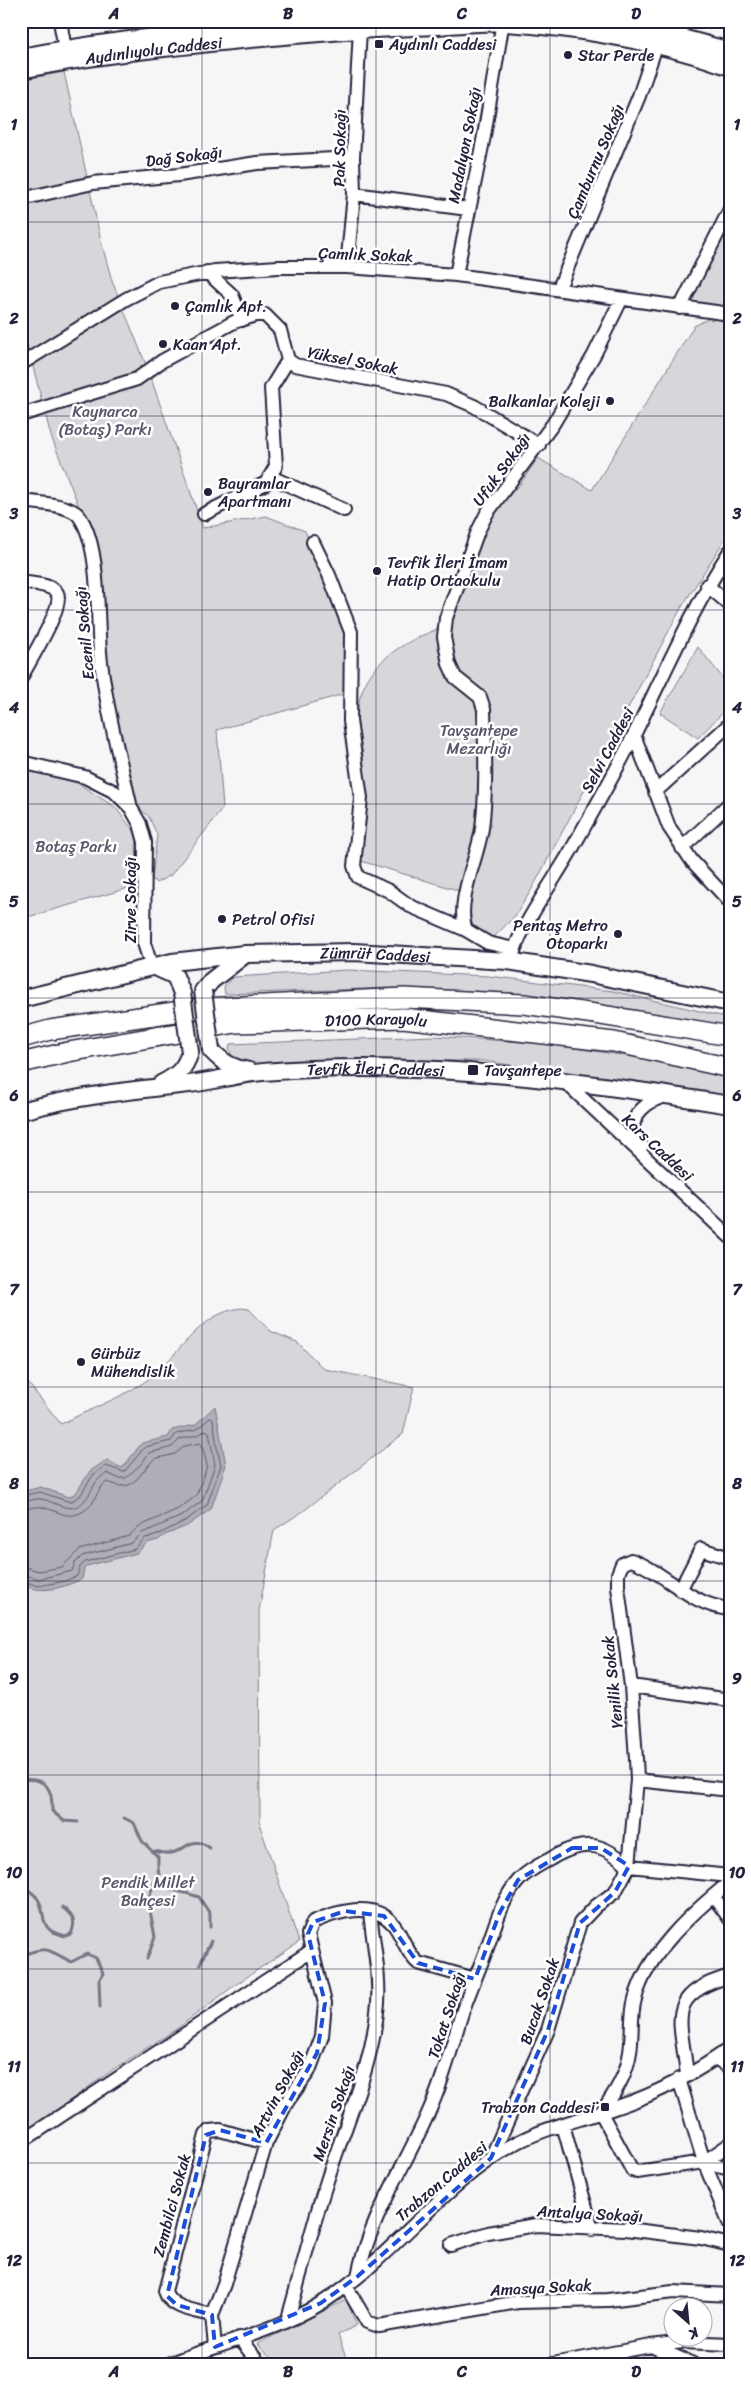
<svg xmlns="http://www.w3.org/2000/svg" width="751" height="2385" viewBox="0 0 751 2385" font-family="Sriracha,sans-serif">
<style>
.green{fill:#d7d7db;stroke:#7c7c8b}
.water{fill:#aeaeb7;stroke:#767685}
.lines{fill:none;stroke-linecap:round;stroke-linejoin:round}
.shore{stroke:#5a5a6d;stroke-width:1}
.stream{stroke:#767685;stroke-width:3}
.minor-casing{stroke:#22223b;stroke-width:16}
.major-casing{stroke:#22223b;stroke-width:20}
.highway-casing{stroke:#22223b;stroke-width:22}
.minor{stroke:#fff;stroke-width:12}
.major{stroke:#fff;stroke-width:16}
.highway{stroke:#fff;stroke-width:19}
.major-bridge-casing{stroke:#22223b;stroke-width:20;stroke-linecap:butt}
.major-bridge{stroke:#fff;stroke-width:16}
.marked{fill:none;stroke:#1d4ed8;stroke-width:4;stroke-dasharray:10 6;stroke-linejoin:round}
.grid{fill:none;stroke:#22223b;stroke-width:1;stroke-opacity:0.55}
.poi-dot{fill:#22223b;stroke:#fff;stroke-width:2}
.labels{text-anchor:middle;stroke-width:5;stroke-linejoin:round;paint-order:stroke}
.poi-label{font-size:16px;fill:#22223b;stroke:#fff;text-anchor:start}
.street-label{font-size:16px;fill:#22223b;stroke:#fff}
.park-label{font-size:16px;fill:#58586b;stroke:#fff}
.neatline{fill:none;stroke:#22223b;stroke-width:2}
.grid-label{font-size:16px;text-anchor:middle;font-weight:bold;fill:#22223b}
</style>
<rect width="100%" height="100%" fill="#f6f6f7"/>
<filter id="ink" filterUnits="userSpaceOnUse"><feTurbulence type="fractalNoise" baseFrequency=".02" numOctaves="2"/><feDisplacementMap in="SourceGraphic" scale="10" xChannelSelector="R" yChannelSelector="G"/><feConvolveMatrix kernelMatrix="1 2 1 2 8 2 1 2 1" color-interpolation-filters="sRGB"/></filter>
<g filter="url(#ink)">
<path class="green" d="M 64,72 L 101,241 L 112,281 L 147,367 L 203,528 L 266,516 L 305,531 L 346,633 L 344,694 L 217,730 L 223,808 L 171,875 L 156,883 L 152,879 L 157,835 L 149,817 L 134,803 L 111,697 L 95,547 L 51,436 L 21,321 L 21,80 Z
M 730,219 L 730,309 L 687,304 Z
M 712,317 L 730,320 L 730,531 L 680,610 L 532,889 L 515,916 L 491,940 L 472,928 L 457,890 L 361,861 C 362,830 365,798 364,766 C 363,746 355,726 358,706 C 366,659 410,638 450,625 L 497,498 L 510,488 L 518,487 L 538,458 L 592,490 L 694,326 Z
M 698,647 L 730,687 L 730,705 L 698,738 L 660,713 Z
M 21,769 L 71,779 L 115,807 L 138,836 L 136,846 L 139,885 L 21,919 Z
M 347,970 L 488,976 L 613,991 L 730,1018 L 730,1030 L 694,1022 L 513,993 L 389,988 L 225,994 L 224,986 L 234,977 Z
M 434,1036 L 548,1044 L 647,1059 L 730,1077 L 730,1099 L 484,1061 L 431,1061 L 252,1067 L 233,1061 L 229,1047 L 230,1044 Z
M 242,1308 L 249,1309 L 270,1331 L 297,1342 L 324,1369 L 414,1387 L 403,1434 L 302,1512 L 274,1530 L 259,1610 L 260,1826 L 299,1942 L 235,1985 L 178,2028 L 114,2069 L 21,2135 L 21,1385 L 28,1383 L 61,1424 C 88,1410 118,1399 143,1383 C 177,1361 197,1312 242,1308 Z
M 346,2300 L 357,2325 L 338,2335 L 348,2364 L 276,2364 L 257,2344 Z
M 627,2358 L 640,2358 L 662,2364 L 573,2364 Z"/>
<path class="water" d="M 215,1406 L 226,1465 L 211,1509 L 187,1526 L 165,1535 L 158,1540 L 147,1543 L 137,1553 L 87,1566 L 84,1569 L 82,1579 C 62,1588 42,1595 21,1584 L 21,1492 L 41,1487 L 68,1497 L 76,1493 L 90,1471 L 107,1460 L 122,1468 L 142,1443 L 168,1437 L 172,1430 L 195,1425 Z"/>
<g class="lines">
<path class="shore" d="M 21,1496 L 40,1492 L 70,1502 L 80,1496 L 93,1475 L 106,1466 L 124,1472 L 145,1447 L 171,1441 L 176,1434 L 197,1429 L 210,1418 L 213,1419 L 217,1448 L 221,1465 L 207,1505 L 185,1521 L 155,1536 L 145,1538 L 135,1549 L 85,1562 L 80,1567 L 77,1576 L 65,1581 L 38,1586 L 21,1580
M 21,1502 C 28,1502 35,1498 41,1499 C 56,1501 71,1517 85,1500 C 95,1488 91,1483 107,1473 L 118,1478 L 126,1478 L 142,1463 L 149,1453 L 172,1447 L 180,1439 L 198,1435 L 206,1430 L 209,1432 L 215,1465 L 202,1501 L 182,1516 L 142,1533 L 132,1543 L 82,1556 L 75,1563 L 72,1571 L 39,1579 L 21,1574
M 21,1510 C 28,1509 34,1506 41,1507 C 60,1510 69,1524 89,1507 C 97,1499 97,1488 107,1482 L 120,1486 L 129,1485 L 136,1480 L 154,1459 L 175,1454 L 185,1446 L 200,1443 L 202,1445 L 207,1465 L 204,1476 L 196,1496 L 178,1509 L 138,1527 L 129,1536 L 79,1550 L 62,1567 L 39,1571 L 21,1566"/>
<path class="stream" d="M 21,1780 C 46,1777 53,1788 52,1811 L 64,1821 L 78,1822
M 124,1818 L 134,1823 L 142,1841 L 158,1857 C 157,1896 168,1886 199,1897 L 210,1914 L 210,1927
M 155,1851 C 159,1852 166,1854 171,1853 C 186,1851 191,1834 210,1848
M 21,1887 C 51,1898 37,1920 50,1930 C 54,1933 60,1934 65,1936 L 71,1934 C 77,1920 73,1916 62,1907
M 21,1956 C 46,1945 48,1949 71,1962 L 87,1954 L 96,1958 L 103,1973 L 99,1981 L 100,2007
M 147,1959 L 155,1937 L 148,1900 L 157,1875
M 200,1964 L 211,1941"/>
<defs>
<path id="minor" d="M 60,21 L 65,49
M 678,37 L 685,21
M 354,194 L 468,209
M 21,199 L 93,183 L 179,175 L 257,163 L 353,158
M 347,267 L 354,194 L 353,158 L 360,29
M 207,272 L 232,295 L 242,320
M 456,275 L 484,136 L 503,21
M 559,288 L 639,96 L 656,46
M 680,308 L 730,209
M 21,364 L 126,299 L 159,282 L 215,271 L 278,267 L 347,267 L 456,275 L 730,314
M 21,415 L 137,379 L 162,361 L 234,322 L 256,315 L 265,315 L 280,330 L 288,360 L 295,365 L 446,394 L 474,406 L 539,445
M 271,477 L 344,510
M 21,501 C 36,503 70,504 79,516 C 102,547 96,624 101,662 C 107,711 120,760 131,808
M 204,514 L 266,483 L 276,466 L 271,388 L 288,360
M 313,542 L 329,575 L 351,632 L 350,721 L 361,798 L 354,866 L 358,877 L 389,891 L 410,906 L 466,930
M 21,582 C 32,584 51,584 57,593 C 65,606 28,663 21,678
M 707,585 L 730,605
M 634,735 L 669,827 L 692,861 L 730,902
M 21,762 L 85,777 L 115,792 L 131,808 L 140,824 L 145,842 L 144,943 L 151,965
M 655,792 L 730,724
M 682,848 L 730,803
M 514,949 L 488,943 L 466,930 C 455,902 478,858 482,828 C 487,789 485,748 484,709 L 480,697 L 455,677 L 449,664 L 444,637 L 446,618 L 478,531 L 487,513 L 553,424 L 594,355 L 621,300
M 513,956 C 517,931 559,873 573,847 C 594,809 616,772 635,733 C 665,672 692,609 730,551
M 564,1081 L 730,1237
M 642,1146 L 633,1135 C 630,1114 648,1100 667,1096
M 680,1590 L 701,1549 L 730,1558
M 631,1686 L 730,1700
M 637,1780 L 730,1790
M 629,1866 L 730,1876
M 730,1882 C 694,1911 647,1953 635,1999 C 630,2016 633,2034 630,2052 C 627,2075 614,2094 601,2113 L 632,2170 L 637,2172 L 704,2162 L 730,2168
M 713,1896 L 730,1919
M 716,2058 L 730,2068
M 687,2075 C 681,2019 664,1995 730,1976
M 679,2079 L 704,2162 L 730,2225
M 563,2125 L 592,2229
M 21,2142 L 311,1951
M 491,2158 L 548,2030 L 580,1923 L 596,1906 L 615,1892 L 629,1866 L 637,1780 L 636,1759 L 631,1686 L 618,1587 L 618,1574 L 622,1564 L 631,1560 C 666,1572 690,1606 730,1609
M 704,2162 L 730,2144
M 451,2245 L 488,2233 L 536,2225 L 626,2229 L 701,2238 L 730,2245
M 358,2276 C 369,2217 410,2159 433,2102 C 445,2074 452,2045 461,2016 C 469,1992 480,1968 488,1945 C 496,1923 503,1897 519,1880 C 529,1869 544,1863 557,1855 C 587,1839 604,1844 629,1866
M 346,2286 L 367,2322 L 379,2326 L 518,2302 L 608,2300 L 673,2292 L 730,2295
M 212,2315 C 197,2311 170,2309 165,2291 L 206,2135 L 209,2131 L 220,2130 L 266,2143
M 288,2319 C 301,2273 312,2226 327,2181 C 346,2121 373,2066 378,2003 C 380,1973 373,1942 370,1912
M 239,2338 L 260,2364
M 651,2346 L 683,2342 L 730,2344
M 215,2347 L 212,2315 L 224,2284 L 266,2143 L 287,2102 L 309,2071 L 322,2036 L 325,2003 L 308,1934 L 313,1922 C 335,1912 374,1900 393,1924 C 403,1936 406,1953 418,1963 L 475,1979
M 168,2364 C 224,2342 288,2329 338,2292 C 402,2246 448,2178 520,2141 C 551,2125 588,2118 620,2106 C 659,2093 697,2072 730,2048
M 552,2364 L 651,2346 L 693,2364"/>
<g id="major">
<path d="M 598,21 L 678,37 L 730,51"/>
<path d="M 21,57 C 121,38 222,29 323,22"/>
<path id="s1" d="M 21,70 C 104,53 188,45 272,37 C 327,32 382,28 437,26 C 459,25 483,21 505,23 C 576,27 663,42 730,67"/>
<path d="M 151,965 L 175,976 L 182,993"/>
<path d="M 203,991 L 211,981 L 243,956"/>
<path id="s2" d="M 21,999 L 172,962 L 245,954 L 354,952 L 508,961 L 591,974 L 730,1003"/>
<path d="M 211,1050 C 223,1063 232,1068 249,1071"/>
<path d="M 161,1084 C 177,1076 185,1069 190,1052"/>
<path id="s3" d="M 21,1111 C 76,1096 132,1090 189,1084 C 214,1081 239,1074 263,1072 C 420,1059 576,1080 730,1105"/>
</g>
<g id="highway">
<path d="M 21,1038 L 50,1030 L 202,1008 L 404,998 L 524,1004 L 595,1014 L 730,1036"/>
<path id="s4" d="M 21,1063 L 68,1052 L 236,1023 L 403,1018 L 614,1042 L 730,1068"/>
</g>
</defs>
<use href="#minor" class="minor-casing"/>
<use href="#major" class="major-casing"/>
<use href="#highway" class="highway-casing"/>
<use href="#minor" class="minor"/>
<use href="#major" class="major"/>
<use href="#highway" class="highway"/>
<defs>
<path id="major-bridge" d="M 203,991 L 211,1050
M 182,993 L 190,1052"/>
</defs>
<use href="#major-bridge" class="major-bridge-casing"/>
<use href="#major-bridge" class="major-bridge"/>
</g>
</g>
<path class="marked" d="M 572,1848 L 601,1848 L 629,1866 L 615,1892 L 580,1923 L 548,2030 L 491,2158 L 358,2276 L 321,2303 L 215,2347 L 212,2315 L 177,2305 L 167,2296 L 206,2135 L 220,2130 L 266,2143 L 317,2053 L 325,2003 L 308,1934 L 313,1922 L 345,1911 L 384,1916 L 418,1963 L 475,1979 L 500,1912 L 518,1880 Z"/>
<path class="grid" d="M 202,21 L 202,2364M 376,21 L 376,2364M 550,21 L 550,2364M 21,222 L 730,222M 21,416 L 730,416M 21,610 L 730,610M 21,804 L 730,804M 21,998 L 730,998M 21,1192 L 730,1192M 21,1387 L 730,1387M 21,1581 L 730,1581M 21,1775 L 730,1775M 21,1969 L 730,1969M 21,2163 L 730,2163"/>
<g class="poi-dot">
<rect x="374" y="39" width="10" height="10" rx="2.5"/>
<circle cx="568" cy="55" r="5"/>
<circle cx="175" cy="306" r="5"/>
<circle cx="163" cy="344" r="5"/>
<circle cx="610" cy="401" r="5"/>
<circle cx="208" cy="492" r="5"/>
<circle cx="377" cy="571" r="5"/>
<circle cx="222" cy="919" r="5"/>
<circle cx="618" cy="934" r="5"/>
<rect x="467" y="1064" width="12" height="12" rx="2.5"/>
<circle cx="81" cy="1362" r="5"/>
<rect x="600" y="2102" width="10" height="10" rx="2.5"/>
</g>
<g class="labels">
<g class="poi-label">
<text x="389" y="50">Aydınlı Caddesi</text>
<text x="578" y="61">Star Perde</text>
<text x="185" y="312">Çamlık Apt.</text>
<text x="173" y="350">Kaan Apt.</text>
<text x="600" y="407" text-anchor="end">Balkanlar Koleji</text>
<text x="218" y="489">Bayramlar<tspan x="218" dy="18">Apartmanı</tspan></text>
<text x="387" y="568">Tevfik İleri İmam<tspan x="387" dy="18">Hatip Ortaokulu</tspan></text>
<text x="232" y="925">Petrol Ofisi</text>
<text x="608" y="931" text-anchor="end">Pentaş Metro<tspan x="608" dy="18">Otoparkı</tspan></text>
<text x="484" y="1076">Tavşantepe</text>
<text x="91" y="1359">Gürbüz<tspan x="91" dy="18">Mühendislik</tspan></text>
<text x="595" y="2113" text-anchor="end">Trabzon Caddesi̇</text>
</g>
<g class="street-label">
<text dy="6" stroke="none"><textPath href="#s1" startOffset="134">Aydınlıyolu Caddesi</textPath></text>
<text transform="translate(464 145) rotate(-79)" y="6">Madalyon Sokağı</text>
<text transform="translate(339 148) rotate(-89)" y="6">Pak Sokağı</text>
<text transform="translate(184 156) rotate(-7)" y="6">Dağ Sokağı</text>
<text transform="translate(595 161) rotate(-67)" y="6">Çamburnu Sokağı</text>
<text transform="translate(366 254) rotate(2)" y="6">Çamlık Sokak</text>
<text transform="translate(353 360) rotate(11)" y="6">Yüksel Sokak</text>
<text transform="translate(501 469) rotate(-54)" y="6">Ufuk Sokağı</text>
<text transform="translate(84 633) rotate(-95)" y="6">Ecenil Sokağı</text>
<text transform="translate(607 750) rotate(-62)" y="6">Selvi Caddesi</text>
<text transform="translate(130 900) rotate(-90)" y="6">Zirve Sokağı</text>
<text dy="6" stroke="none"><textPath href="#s2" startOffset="359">Zümrüt Caddesi</textPath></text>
<text dy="6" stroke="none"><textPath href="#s4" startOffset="359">D100 Karayolu</textPath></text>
<text dy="6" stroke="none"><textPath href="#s3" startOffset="358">Tevfik İleri Caddesi</textPath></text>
<text transform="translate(658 1147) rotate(43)" y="6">Kars Caddesi</text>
<text transform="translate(612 1682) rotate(-96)" y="6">Yenilik Sokak</text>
<text transform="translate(539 2001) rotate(-71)" y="6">Bucak Sokak</text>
<text transform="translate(446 2015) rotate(-72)" y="6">Tokat Sokağı</text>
<text transform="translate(277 2093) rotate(-62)" y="6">Artvin Sokağı</text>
<text transform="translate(333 2113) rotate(-71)" y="6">Mersin Sokağı</text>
<text transform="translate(441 2181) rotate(-40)" y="6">Trabzon Caddesi</text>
<text transform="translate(171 2205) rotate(-75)" y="6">Zembilci Sokak</text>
<text transform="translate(590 2213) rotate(3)" y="6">Antalya Sokağı</text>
<text transform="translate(541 2287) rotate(-3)" y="6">Amasya Sokak</text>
</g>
<g class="park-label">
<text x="105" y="417">Kaynarca<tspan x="105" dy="18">(Botaş) Parkı</tspan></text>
<text x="479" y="736">Tavşantepe<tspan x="479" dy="18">Mezarlığı</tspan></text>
<text x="76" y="852">Botaş Parkı</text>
<text x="148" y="1888">Pendik Millet<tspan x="148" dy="18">Bahçesi</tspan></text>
</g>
</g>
<rect width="751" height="2385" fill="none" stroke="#fff" stroke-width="55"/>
<g transform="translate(688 2322) rotate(153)"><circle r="24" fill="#ffffff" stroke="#a7a7b1"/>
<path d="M0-4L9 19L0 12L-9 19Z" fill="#22223b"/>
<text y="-8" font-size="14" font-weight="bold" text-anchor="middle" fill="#22223b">K</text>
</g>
<rect x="28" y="28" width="696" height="2330" class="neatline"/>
<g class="grid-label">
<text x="114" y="19">A</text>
<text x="288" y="19">B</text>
<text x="462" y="19">C</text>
<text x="636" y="19">D</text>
<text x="14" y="130">1</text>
<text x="737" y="130">1</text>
<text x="14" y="324">2</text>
<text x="737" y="324">2</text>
<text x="14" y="519">3</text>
<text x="737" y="519">3</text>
<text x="14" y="713">4</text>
<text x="737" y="713">4</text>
<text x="14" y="907">5</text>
<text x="737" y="907">5</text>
<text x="14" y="1101">6</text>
<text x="737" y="1101">6</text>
<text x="14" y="1295">7</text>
<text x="737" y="1295">7</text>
<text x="14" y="1489">8</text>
<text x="737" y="1489">8</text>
<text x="14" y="1684">9</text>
<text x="737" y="1684">9</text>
<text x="14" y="1878">10</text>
<text x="737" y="1878">10</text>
<text x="14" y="2072">11</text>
<text x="737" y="2072">11</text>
<text x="14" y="2266">12</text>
<text x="737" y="2266">12</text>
<text x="114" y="2377">A</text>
<text x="288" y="2377">B</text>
<text x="462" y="2377">C</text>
<text x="636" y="2377">D</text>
</g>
</svg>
